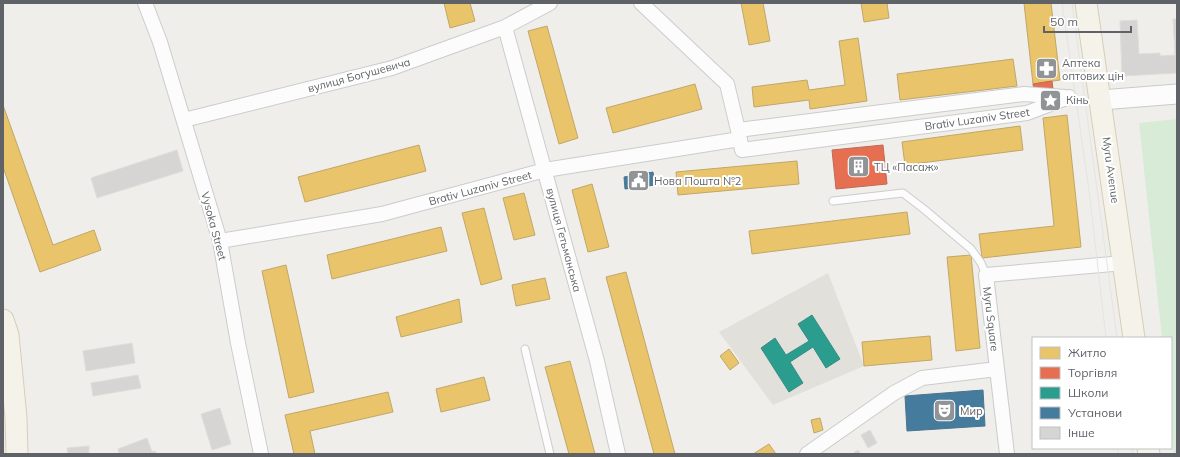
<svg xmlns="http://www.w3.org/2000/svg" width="1180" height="457" viewBox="0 0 1180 457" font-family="Mulish,sans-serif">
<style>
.education{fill:#e2e0da}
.green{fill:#d8ebd6}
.homes{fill:#e9c46a;stroke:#c0a769}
.shops{fill:#e76f51;stroke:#be6b58}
.schools{fill:#2a9d8f;stroke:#3a8c83}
.public{fill:#457b9d;stroke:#4d748d}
.building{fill:#d6d5d3;stroke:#deddd9}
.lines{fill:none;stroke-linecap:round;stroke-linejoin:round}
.lane-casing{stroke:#cbcccc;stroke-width:9}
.street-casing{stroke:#cbcccc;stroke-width:16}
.secondary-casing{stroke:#cacacb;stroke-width:21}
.primary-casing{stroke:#d7ceb8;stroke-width:23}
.lane{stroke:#fdfcfc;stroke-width:7}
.street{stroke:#fdfcfc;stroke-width:14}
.secondary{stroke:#fdfcfc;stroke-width:19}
.primary{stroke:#f4f2e9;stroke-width:21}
.tram{stroke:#e4e4e4;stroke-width:1}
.labels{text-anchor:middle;stroke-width:4;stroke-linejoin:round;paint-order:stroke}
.poi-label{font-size:11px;fill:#5f6368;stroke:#fff;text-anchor:start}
.street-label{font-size:11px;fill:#5f6368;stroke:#fff}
</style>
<rect width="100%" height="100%" fill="#efeeea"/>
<path class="education" d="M 828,273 L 864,366 L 773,405 L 719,332 Z"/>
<path class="green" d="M 1177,119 L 1177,454 L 1174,454 L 1171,422 L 1171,338 L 1162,338 L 1139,123 Z"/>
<path class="homes" d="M 444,3 L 470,3 L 475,21 L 450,28 Z
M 741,3 L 763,3 L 770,41 L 749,45 Z
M 861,3 L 887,3 L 889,18 L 864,22 Z
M 1024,3 L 1051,3 L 1060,80 L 1033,84 Z
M 547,26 L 578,138 L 559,144 L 528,31 Z
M 858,38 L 867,101 L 810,109 L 809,100 L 754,107 L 752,87 L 807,80 L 809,90 L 845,85 L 839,41 Z
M 1013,59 L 1017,86 L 900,100 L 897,74 Z
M 695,84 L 702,109 L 613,133 L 606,108 Z
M 3,105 L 53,245 L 94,230 L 101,250 L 40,272 L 3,167 Z
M 1067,115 L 1081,247 L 982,258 L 979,234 L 1054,226 L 1043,118 Z
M 1020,126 L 1023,150 L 905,165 L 902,142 Z
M 419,145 L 426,171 L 305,202 L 298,177 Z
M 797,161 L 799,184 L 678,195 L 676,172 Z
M 592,184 L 609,247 L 588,252 L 572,190 Z
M 524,193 L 535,235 L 514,240 L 503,198 Z
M 484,208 L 502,279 L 481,285 L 462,213 Z
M 907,212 L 910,234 L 752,254 L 749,231 Z
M 441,227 L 447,251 L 332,279 L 327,255 Z
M 971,255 L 980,348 L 956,351 L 947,257 Z
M 286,265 L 314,392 L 289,398 L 262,271 Z
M 626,272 L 675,454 L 654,454 L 606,277 Z
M 545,278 L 550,299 L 516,306 L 512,285 Z
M 459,299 L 462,322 L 401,337 L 396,317 Z
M 930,336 L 932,360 L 864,366 L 862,342 Z
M 729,349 L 739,363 L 730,370 L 720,356 Z
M 570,361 L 595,454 L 569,454 L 545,367 Z
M 484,377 L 490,400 L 441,412 L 436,389 Z
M 388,392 L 393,412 L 310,431 L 315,454 L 294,454 L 285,415 Z
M 820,418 L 823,430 L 814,433 L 811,420 Z
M 769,444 L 776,454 L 753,454 Z"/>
<path class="shops" d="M 1052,81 L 1053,89 L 1034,91 L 1033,84 Z
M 883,145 L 887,184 L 836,189 L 832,150 Z"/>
<path class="schools" d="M 812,315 L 840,359 L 826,368 L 813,347 L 790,362 L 803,383 L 789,392 L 761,348 L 775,338 L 786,355 L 809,341 L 798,324 Z"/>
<path class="public" d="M 653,172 L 655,185 L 625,189 L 624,177 Z
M 983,390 L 985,426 L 907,431 L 905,396 Z"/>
<path class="building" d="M 1173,19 L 1177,19 L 1177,73 L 1122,76 L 1120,21 L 1137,20 L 1139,54 L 1160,53 L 1160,56 L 1175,55 Z
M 177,150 L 183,171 L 97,198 L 91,178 Z
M 132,343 L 135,363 L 86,371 L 83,351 Z
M 138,375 L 141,388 L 93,396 L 91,383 Z
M 220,408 L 231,444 L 212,450 L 201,414 Z
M 870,430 L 877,443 L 868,448 L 861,435 Z
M 147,438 L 152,452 L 155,451 L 156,454 L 119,454 L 118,449 Z
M 89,446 L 89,454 L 68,454 L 67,448 Z
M 858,450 L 861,454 L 852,454 Z"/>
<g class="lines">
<defs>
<path id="lane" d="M 833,201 L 903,193 L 925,210 L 971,249 L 981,263 L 986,275
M 525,349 L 550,454"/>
<path id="street" d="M 145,3 L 160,42 L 220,241 L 238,343 L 261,454
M 641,3 L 727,84 L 738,130 L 742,150 L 1027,113 L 1069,97
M 505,27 L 597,361 L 618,454
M 184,120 L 392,68 L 505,27 L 550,3
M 738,130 L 1024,94 L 1065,97
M 220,241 L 382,214 L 545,170 L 740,139
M 807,454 L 894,393 L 922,378 L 997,369
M 1007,454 L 986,275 L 1124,263"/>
<path id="secondary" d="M 1101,100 L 1177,94"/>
<path id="primary" d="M 1086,3 L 1134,338
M 3,320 L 8,335 L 16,418 L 17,454
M 1148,448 L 1149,454"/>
</defs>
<use href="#lane" class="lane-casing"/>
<use href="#street" class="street-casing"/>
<use href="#secondary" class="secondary-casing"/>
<use href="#primary" class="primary-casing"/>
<use href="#lane" class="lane"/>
<use href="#street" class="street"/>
<use href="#secondary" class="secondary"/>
<use href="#primary" class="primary"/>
<path class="tram" d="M 1062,3 L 1089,190 L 1106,338
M 1072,3 L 1117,338
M 1118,448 L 1118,454
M 1132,448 L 1133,454"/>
</g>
<defs>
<symbol id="pharmacy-square" viewBox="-11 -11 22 22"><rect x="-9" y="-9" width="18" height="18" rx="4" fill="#919496" stroke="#fff"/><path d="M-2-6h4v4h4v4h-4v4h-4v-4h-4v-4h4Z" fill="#fff"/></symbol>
<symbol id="sight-square" viewBox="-11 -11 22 22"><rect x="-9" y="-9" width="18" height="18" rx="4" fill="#919496" stroke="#fff"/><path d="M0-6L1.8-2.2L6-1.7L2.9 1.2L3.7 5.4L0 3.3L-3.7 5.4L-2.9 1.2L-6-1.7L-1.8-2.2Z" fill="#fff"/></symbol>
<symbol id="building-square" viewBox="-11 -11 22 22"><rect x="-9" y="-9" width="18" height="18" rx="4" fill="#919496" stroke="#fff"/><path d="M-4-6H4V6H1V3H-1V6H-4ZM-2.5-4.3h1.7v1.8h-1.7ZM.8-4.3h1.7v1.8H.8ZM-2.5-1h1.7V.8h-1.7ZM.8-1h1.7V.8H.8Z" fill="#fff"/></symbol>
<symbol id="civic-square" viewBox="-11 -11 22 22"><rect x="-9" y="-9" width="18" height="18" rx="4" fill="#919496" stroke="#fff"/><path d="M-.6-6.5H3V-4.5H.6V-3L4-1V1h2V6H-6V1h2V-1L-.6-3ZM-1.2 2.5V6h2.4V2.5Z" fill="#fff"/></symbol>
<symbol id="theatre-square" viewBox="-11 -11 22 22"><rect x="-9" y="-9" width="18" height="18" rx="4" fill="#919496" stroke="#fff"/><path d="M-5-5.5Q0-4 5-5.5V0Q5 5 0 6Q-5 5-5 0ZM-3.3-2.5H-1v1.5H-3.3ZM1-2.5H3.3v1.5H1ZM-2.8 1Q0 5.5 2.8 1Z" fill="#fff"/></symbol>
</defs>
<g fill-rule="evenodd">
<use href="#pharmacy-square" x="1034" y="56" width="25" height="25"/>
<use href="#sight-square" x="1038" y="88" width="25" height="25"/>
<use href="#building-square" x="846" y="154" width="25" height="25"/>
<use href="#civic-square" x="626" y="168" width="25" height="25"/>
<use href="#theatre-square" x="932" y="398" width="25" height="25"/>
</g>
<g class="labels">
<g class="poi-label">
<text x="1062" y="67">Аптека<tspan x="1062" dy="13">оптових цін</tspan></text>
<text x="1066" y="104">Кінь</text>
<text x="874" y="171">ТЦ «Пасаж»</text>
<text x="654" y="185">Нова Пошта №2</text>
<text x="960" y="415">Мир</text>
</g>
<g class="street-label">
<text transform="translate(359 75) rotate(-15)" y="4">вулиця Богушевича</text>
<text transform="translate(977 119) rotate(-8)" y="4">Brativ Luzaniv Street</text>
<text transform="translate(1111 170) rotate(82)" y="4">Myru Avenue</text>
<text transform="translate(480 188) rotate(-15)" y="4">Brativ Luzaniv Street</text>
<text transform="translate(214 226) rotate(75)" y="4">Vysoka Street</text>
<text transform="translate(564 240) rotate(75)" y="4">вулиця Гетьманська</text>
<text transform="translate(991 319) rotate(83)" y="4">Myru Square</text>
</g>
</g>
<rect width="1180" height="457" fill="none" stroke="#5f6368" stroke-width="8"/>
<rect x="1032" y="337" width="140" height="112" fill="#ffffff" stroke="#bfc1c3"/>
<rect x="1040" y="347" width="20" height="12" fill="#e9c46a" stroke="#bfc1c3"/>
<text x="1068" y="357" font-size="12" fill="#5f6368">Житло</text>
<rect x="1040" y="367" width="20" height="12" fill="#e76f51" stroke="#bfc1c3"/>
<text x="1068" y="377" font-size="12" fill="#5f6368">Торгівля</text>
<rect x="1040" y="387" width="20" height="12" fill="#2a9d8f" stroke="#bfc1c3"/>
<text x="1068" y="397" font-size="12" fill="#5f6368">Школи</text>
<rect x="1040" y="407" width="20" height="12" fill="#457b9d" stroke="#bfc1c3"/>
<text x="1068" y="417" font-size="12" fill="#5f6368">Установи</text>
<rect x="1040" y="427" width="20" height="12" fill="#d6d5d3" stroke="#bfc1c3"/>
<text x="1068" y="437" font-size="12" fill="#5f6368">Інше</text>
<path d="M1044 26v6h87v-6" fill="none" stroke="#5f6368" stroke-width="2"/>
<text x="1050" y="26" font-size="12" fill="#5f6368" stroke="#ffffff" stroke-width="3" paint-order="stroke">50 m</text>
</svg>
